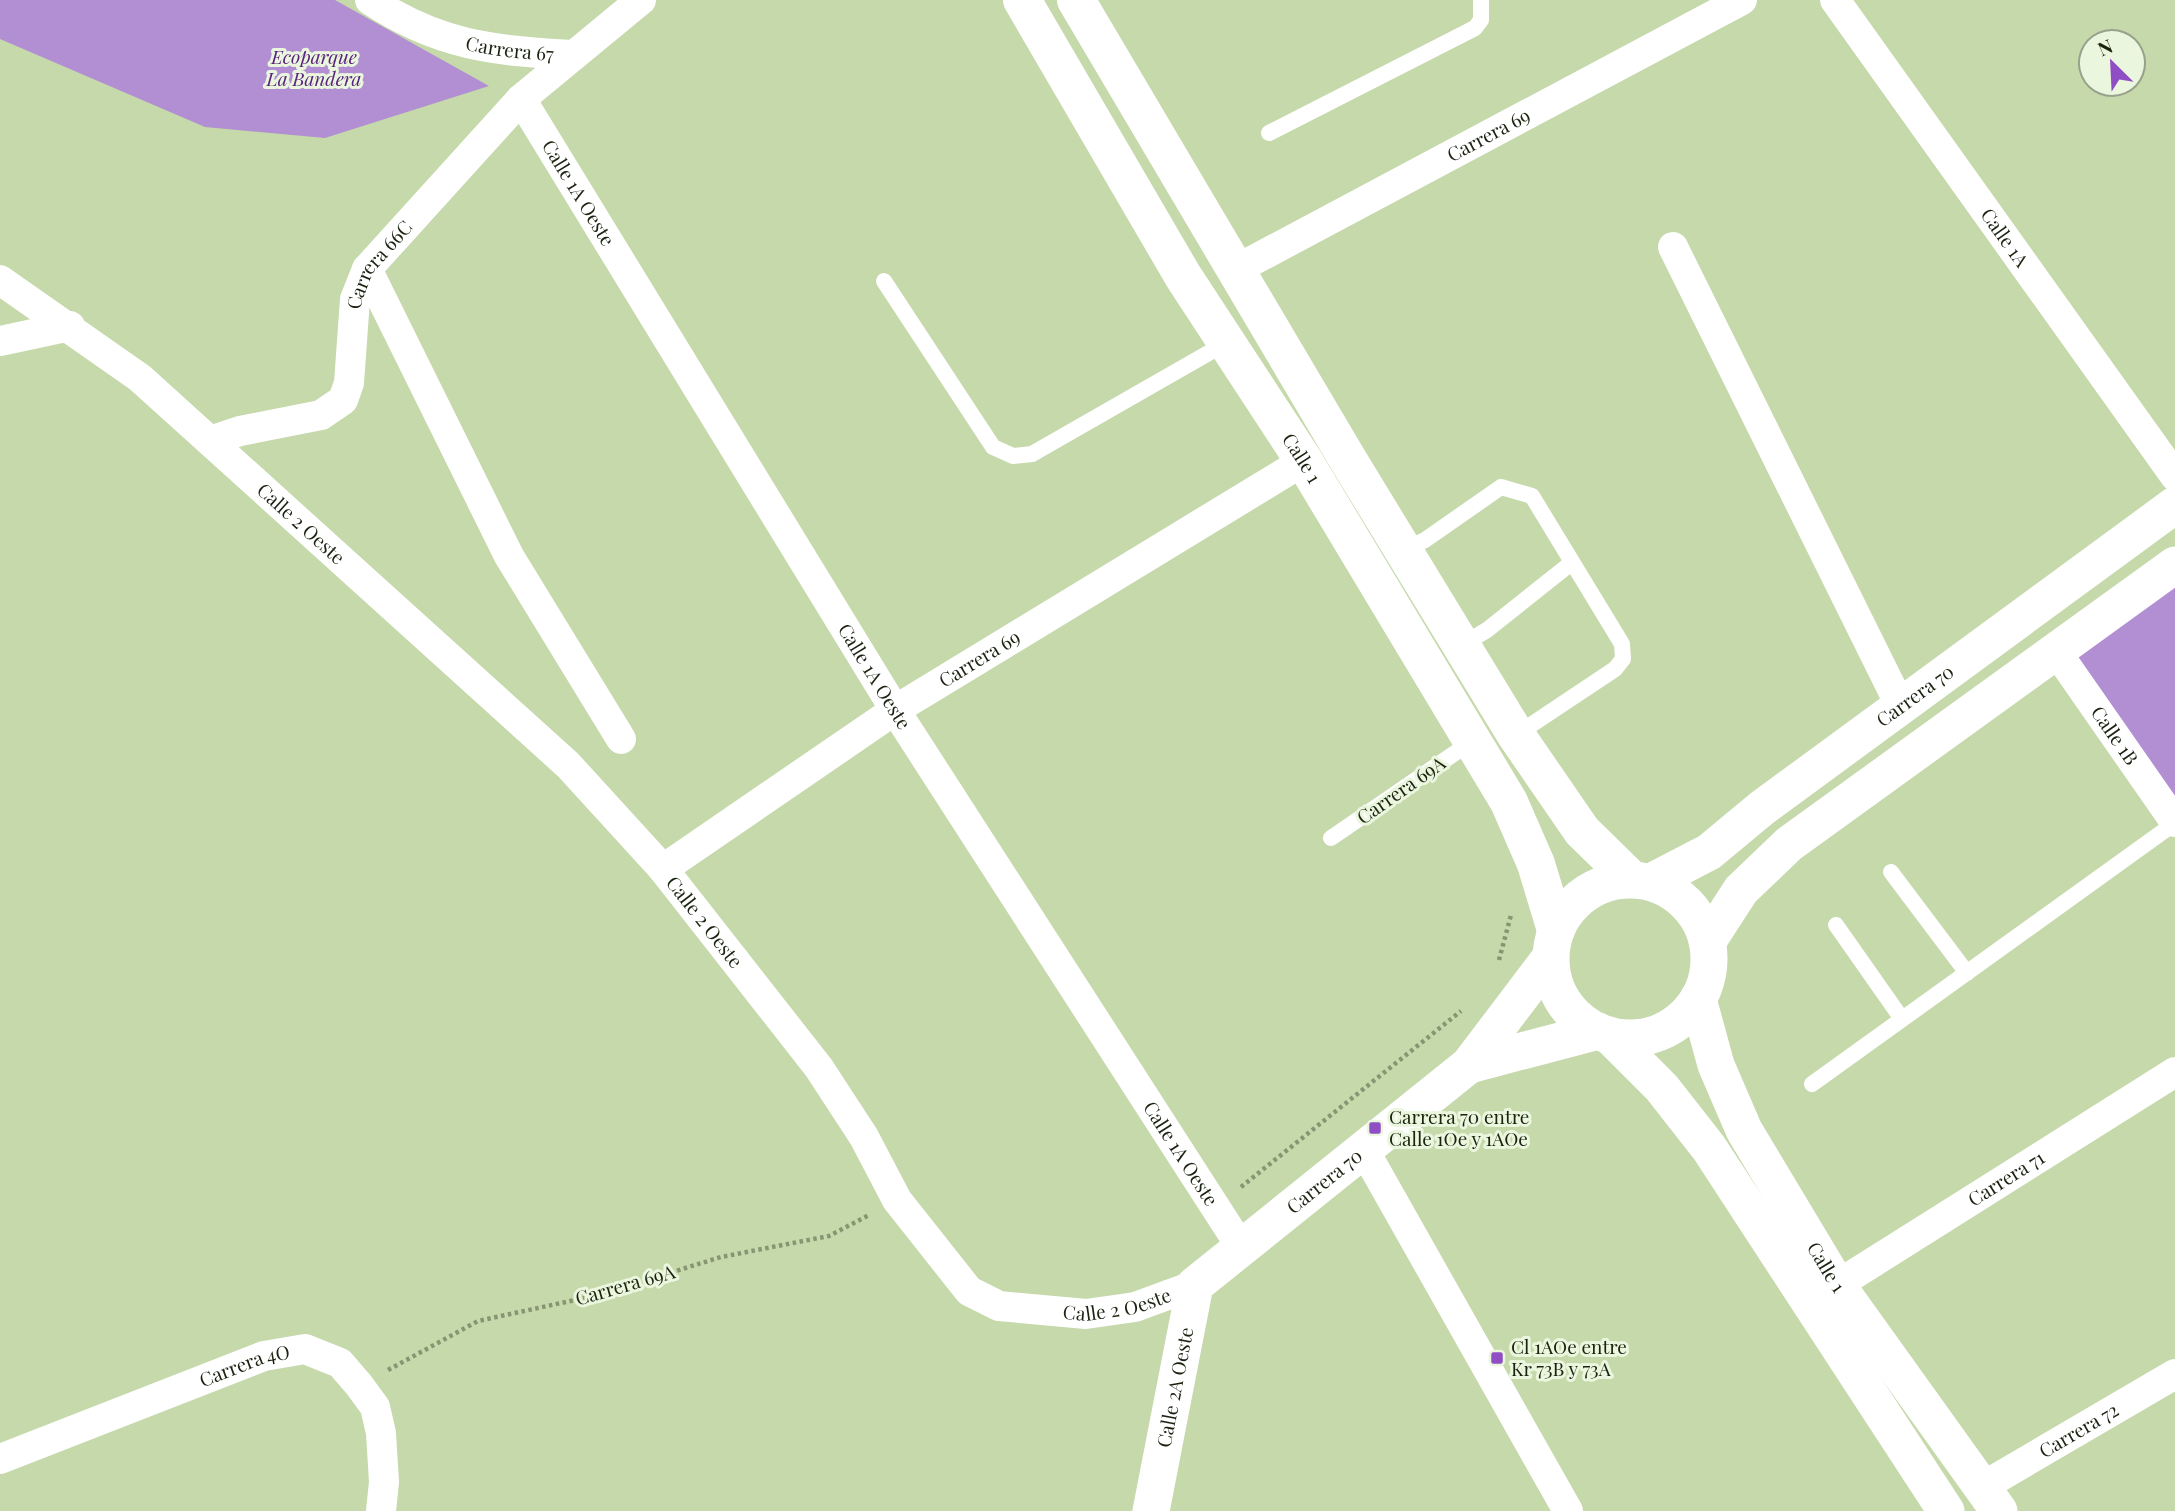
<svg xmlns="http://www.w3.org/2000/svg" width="2175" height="1511" viewBox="0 0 2175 1511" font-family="'Playfair Display',serif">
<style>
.green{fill:#b28fd3}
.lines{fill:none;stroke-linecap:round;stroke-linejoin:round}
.path{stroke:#879672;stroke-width:4.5;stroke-dasharray:3.5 3.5;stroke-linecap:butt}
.service{stroke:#fff;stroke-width:16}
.minor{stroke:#fff;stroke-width:30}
.tertiary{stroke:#fff;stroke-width:37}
.secondary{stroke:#fff;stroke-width:38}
.poi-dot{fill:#8f4ec3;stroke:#ebf6de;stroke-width:2.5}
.labels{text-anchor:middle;stroke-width:6;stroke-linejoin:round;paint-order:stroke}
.street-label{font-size:19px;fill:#1a2210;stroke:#ebf6de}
.park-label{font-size:19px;font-style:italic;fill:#58247e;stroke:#ebf6de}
.poi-label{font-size:19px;fill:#1a2210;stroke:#ebf6de;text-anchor:start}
</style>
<rect width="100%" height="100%" fill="#c5d9ab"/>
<path class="green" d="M 0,0 L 335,0 L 489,86 L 325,138 L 205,127 L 0,39 Z
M 2175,565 L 2175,822 L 2056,651 Z"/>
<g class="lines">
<path class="path" d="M 1499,960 L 1511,915
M 1241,1187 L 1461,1011
M 388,1370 L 478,1321 L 598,1295 L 721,1257 L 829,1236 L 869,1215"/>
<path class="service" d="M 1269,133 L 1475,28 L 1481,20 L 1481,0
M 884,281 L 993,447 L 1013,456 L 1032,454 L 1226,343
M 1403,550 L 1425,540 L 1501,487 L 1532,496 L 1622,644 L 1623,659 L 1615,669 L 1516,735
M 1460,646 L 1487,630 L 1570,564
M 1331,838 L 1471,742
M 1891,872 L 1967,973
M 1836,925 L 1902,1019
M 1812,1084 L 2175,823"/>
<g class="minor">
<path id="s1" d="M 370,0 C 438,45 493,51 572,55"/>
<path id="s2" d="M 1835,0 L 2175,476"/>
<path id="s3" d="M 521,99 L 895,710 L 1241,1247"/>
<path d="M 1673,247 L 1901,707"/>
<path d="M 367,269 L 509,556 L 621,739"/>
<path id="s4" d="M 1237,269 L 1742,0"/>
<path id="s5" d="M 0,280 L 140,378 L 568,765 L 663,869 L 819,1068 L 864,1137 L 897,1200 L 969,1291 L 999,1306 L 1086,1314 L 1135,1307 L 1195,1285"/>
<path d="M 0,341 L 70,326"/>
<path id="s6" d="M 210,441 L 240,431 L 321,415 L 343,400 L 349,383 L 355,299 L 367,269 L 521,99 L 641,0"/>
<path id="s7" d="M 2056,651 L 2175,822"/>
<path id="s8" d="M 663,869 L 895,710 L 1304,461"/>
<path d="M 1364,1150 L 1568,1511"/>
<path id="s9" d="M 1837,1285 L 2175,1072"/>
<path id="s10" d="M 0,1459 L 264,1356 L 305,1349 L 340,1363 L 359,1385 L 375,1407 L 381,1433 L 384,1482 L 381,1511"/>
<path id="s11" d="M 1982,1487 L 2175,1374"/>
</g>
<g class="tertiary">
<circle cx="1630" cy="959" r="79"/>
<path id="s12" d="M 1651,882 L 1709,852 L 1762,808 L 2175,505"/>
<path d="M 1708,941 L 1741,890 L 1789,844 L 2175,565"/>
<path id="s13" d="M 1698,999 L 1716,1065 L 1744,1130 L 1837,1285 L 1999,1511"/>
<path d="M 1609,1035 L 1662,1088 L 1709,1148 L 1946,1511"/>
<path d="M 1469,1065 L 1598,1031"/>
<path id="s14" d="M 1151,1511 L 1195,1285 L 1469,1065 L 1550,958"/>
</g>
<g class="secondary">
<path id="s15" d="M 1022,0 L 1183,276 L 1304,461 L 1509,802 L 1536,864 L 1556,930"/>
<path d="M 1076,0 L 1347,458 L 1516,735 L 1582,831 L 1631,879"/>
</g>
</g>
<g class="poi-dot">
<rect x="1368" y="1121" width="14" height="14" rx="3.5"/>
<rect x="1490" y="1351" width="14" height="14" rx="3.5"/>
</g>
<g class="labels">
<g class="street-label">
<text dy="7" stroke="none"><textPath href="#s1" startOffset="150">Carrera 67</textPath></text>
<text dy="7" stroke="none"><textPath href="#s4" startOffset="285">Carrera 69</textPath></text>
<text dy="7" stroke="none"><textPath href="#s3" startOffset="110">Calle 1A Oeste</textPath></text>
<text dy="7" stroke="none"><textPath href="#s2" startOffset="292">Calle 1A</textPath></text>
<text dy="7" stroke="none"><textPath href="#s6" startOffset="285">Carrera 66C</textPath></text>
<text dy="7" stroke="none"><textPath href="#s15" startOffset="537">Calle 1</textPath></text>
<text dy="7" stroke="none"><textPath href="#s5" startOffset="388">Calle 2 Oeste</textPath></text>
<text dy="7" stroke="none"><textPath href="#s8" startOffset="380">Carrera 69</textPath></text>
<text dy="7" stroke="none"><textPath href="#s3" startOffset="677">Calle 1A Oeste</textPath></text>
<text dy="7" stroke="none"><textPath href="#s12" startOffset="324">Carrera 70</textPath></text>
<text dy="7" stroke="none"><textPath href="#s7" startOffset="103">Calle 1B</textPath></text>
<text transform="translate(1401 790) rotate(-35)" y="7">Carrera 69A</text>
<text dy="7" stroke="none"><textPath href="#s5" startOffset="956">Calle 2 Oeste</textPath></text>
<text dy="7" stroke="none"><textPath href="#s3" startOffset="1244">Calle 1A Oeste</textPath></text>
<text dy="7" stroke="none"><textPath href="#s9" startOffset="200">Carrera 71</textPath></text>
<text dy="7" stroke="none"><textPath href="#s14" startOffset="396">Carrera 70</textPath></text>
<text dy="7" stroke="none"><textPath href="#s13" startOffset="299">Calle 1</textPath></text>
<text transform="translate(625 1285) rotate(-16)" y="7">Carrera 69A</text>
<text dy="7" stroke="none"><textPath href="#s5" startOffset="1564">Calle 2 Oeste</textPath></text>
<text dy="7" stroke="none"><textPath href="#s10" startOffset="262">Carrera 4O</textPath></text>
<text dy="7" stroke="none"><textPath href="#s14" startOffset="126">Calle 2A Oeste</textPath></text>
<text dy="7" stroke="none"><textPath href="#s11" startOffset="112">Carrera 72</textPath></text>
</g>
<g class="park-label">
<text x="314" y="64">Ecoparque<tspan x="314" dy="22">La Bandera</tspan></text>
</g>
<g class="poi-label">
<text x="1389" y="1124">Carrera 70 entre<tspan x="1389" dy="22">Calle 1Oe y 1AOe</tspan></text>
<text x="1511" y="1354">Cl 1AOe entre<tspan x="1511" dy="22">Kr 73B y 73A</tspan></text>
</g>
</g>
<g transform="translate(2112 63) rotate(336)"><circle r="33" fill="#ebf6de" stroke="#97a18c" stroke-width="2"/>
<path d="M0-5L12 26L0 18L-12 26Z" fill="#8f4ec3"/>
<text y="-10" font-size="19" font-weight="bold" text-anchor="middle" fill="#1a2210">N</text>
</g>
</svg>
